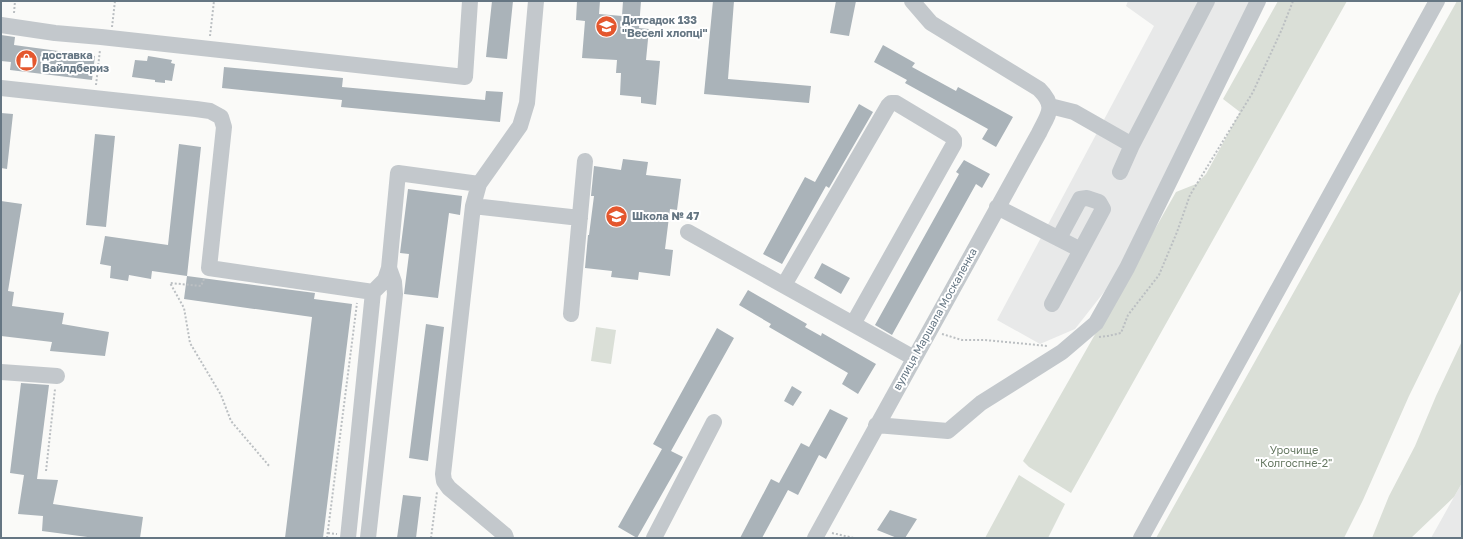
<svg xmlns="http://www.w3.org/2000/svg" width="1463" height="539" viewBox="0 0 1463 539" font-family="'Golos Text',sans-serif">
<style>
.built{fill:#e8e9e9}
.green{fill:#dadfd7}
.building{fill:#aab3b9}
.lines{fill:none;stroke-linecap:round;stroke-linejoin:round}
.path{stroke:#bbbfc2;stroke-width:2;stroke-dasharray:2 2;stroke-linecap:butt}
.minor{stroke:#c3c8cc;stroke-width:16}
.labels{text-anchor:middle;stroke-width:4;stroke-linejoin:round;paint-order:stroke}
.poi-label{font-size:11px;font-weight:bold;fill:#657683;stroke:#fff;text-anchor:start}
.street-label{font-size:11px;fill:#657683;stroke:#fff}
.park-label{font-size:11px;fill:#687a64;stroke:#fff}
</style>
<rect width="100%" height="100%" fill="#fafaf8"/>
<path class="built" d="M 1128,1 L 1253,1 L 1115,278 L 1075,329 L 1040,344 L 997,320 L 1154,26 L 1126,6 Z
M 1462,483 L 1462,538 L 1431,538 L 1454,497 Z"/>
<path class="green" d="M 1278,1 L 1347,1 L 1071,493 L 1029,467 L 1023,461 L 1176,192 L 1196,184 L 1206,174 L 1240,112 L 1223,99 Z
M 1457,1 L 1462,1 L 1462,288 L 1409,396 L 1363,500 L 1344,538 L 1156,538 Z
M 596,327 L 616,330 L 611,364 L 591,361 Z
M 1462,341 L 1462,483 L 1454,497 L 1411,538 L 1372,538 L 1389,496 L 1415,446 L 1436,396 Z
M 1019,475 L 1065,504 L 1048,538 L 985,538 Z"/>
<path class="building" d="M 492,1 L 513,1 L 507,59 L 486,57 Z
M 577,1 L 600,1 L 599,14 L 622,16 L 623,1 L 641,1 L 639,28 L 649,29 L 646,60 L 660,61 L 656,105 L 641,103 L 641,97 L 620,95 L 621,73 L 616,73 L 617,60 L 582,58 L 585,21 L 576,20 Z
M 713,1 L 734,1 L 728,79 L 811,86 L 809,103 L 704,94 Z
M 836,1 L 856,1 L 849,36 L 830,33 Z
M 1,35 L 15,37 L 14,45 L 95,56 L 92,80 L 10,70 L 11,62 L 1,61 Z
M 883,45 L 915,63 L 912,67 L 956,91 L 958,87 L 1013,117 L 996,147 L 982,139 L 988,129 L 905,83 L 907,80 L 874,62 Z
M 148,56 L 172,60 L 171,63 L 175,64 L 172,81 L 165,80 L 165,83 L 155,82 L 155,80 L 132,77 L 135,60 L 147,61 Z
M 224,67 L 343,78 L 342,87 L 485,100 L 486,91 L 503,92 L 500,122 L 341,107 L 342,100 L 222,88 Z
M 859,104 L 873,112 L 829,188 L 826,186 L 782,264 L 763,254 L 805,177 L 815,182 Z
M 1,113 L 13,114 L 7,169 L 1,168 Z
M 95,134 L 115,136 L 106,227 L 86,225 Z
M 179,144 L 201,147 L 187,276 L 152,271 L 151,279 L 129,275 L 128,281 L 110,278 L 111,266 L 100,264 L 105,236 L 168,245 Z
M 623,159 L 648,162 L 646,175 L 681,179 L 677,210 L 670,209 L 665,249 L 673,250 L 670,276 L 639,272 L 638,280 L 611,277 L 612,271 L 585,268 L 588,235 L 589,235 L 594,196 L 591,196 L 594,166 L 621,170 Z
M 964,160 L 990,174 L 982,188 L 976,184 L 892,335 L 875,325 L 959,174 L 956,172 Z
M 408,189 L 462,196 L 460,215 L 449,213 L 438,298 L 404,294 L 409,254 L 400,253 Z
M 1,201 L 22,204 L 8,291 L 14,292 L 12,306 L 64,313 L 62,324 L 109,332 L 105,356 L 50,351 L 52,342 L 1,336 Z
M 822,263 L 850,278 L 841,294 L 814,278 Z
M 187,276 L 315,293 L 314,299 L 352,304 L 323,538 L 285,538 L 312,317 L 184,299 Z
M 748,290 L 807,324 L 805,327 L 821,336 L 822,333 L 876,364 L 858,394 L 842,384 L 848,373 L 769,327 L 771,324 L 739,305 Z
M 426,324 L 444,327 L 428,461 L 409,458 Z
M 717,328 L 734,338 L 671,451 L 683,457 L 637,538 L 618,527 L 662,449 L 653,444 Z
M 21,383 L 49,385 L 37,479 L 58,480 L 53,504 L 143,517 L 140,538 L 95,538 L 42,531 L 43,516 L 18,514 L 24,475 L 10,473 Z
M 792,386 L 802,392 L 793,406 L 784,401 Z
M 830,409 L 848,418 L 826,459 L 819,455 L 798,495 L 788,490 L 762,538 L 740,538 L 771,479 L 779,483 L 801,443 L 809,447 Z
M 403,495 L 421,497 L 416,538 L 397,538 Z
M 890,510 L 917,519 L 905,538 L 897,538 L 877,530 Z"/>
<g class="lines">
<path class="path" d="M 14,13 L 15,1
M 112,27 L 115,1
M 210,36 L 214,1
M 96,85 L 100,50
M 204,279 L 201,286 L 170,283 L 184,308 L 190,343 L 221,395 L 231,421 L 270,467
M 942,334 L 962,340 L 985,340 L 1048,346
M 1099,337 L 1108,336 L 1121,333 L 1128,315 L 1159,275 L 1177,232 L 1190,195 L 1253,92 L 1282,29 L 1293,1
M 46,471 L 55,389
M 328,533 L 337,534
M 832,533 L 854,538
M 327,538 L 357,303
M 431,538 L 437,492"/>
<path class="minor" d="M 1,25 L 55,33 L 101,37 L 465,77 L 470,1
M 1,88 L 196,109 L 210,111 L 221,117 L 224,127 L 209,268 L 373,292
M 1050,106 L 1074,112 L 1132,145 L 1207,1
M 1120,172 L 1132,145
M 473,206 L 580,218
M 997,207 L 1081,250
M 688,232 L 914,358
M 784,285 L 888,106 L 891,103 L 896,103 L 951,136 L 954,140 L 954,144 L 853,324
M 1052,304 L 1103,209 L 1099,202 L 1087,198 L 1080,199 L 1059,238
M 571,314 L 585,161
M 1,372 L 57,376
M 876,425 L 948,431 L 981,403 L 1062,352 L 1096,323 L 1127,268 L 1258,1
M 348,538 L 373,292 L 385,280 L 389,268 L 398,173 L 479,184
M 368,538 L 395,294 L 394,282 L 389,268
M 506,538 L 505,535 L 449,488 L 444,481 L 443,474 L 473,206 L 479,184 L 520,126 L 527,103 L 536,1
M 654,538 L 714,422
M 815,538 L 1039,133 C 1048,114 1057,107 1039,89 L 931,23 L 912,1
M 1141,538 L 1437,1"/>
</g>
<defs>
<symbol id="school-disc" viewBox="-11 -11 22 22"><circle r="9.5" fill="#e4572e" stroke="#fff"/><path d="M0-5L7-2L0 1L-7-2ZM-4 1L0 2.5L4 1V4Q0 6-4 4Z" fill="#fff"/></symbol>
<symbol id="shop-disc" viewBox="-11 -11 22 22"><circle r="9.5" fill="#e4572e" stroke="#fff"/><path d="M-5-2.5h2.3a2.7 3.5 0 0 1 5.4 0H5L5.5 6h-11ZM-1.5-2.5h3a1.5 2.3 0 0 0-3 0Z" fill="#fff"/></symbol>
</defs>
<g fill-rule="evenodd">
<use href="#school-disc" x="594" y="14" width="25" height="25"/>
<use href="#shop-disc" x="14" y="48" width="25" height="25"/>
<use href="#school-disc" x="604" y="204" width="25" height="25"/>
</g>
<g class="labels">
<g class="poi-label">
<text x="622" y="24">Дитсадок 133<tspan x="622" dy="13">"Веселі хлопці"</tspan></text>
<text x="42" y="59">доставка<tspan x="42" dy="13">Вайлдбериз</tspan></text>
<text x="632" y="220">Школа № 47</text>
</g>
<g class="street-label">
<text transform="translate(935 319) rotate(-61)" y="4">вулиця Маршала Москаленка</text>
</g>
<g class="park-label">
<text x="1294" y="454">Урочище<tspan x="1294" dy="13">"Колгоспне-2"</tspan></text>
</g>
</g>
<rect width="1463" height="539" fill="none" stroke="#657683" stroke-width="4"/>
</svg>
